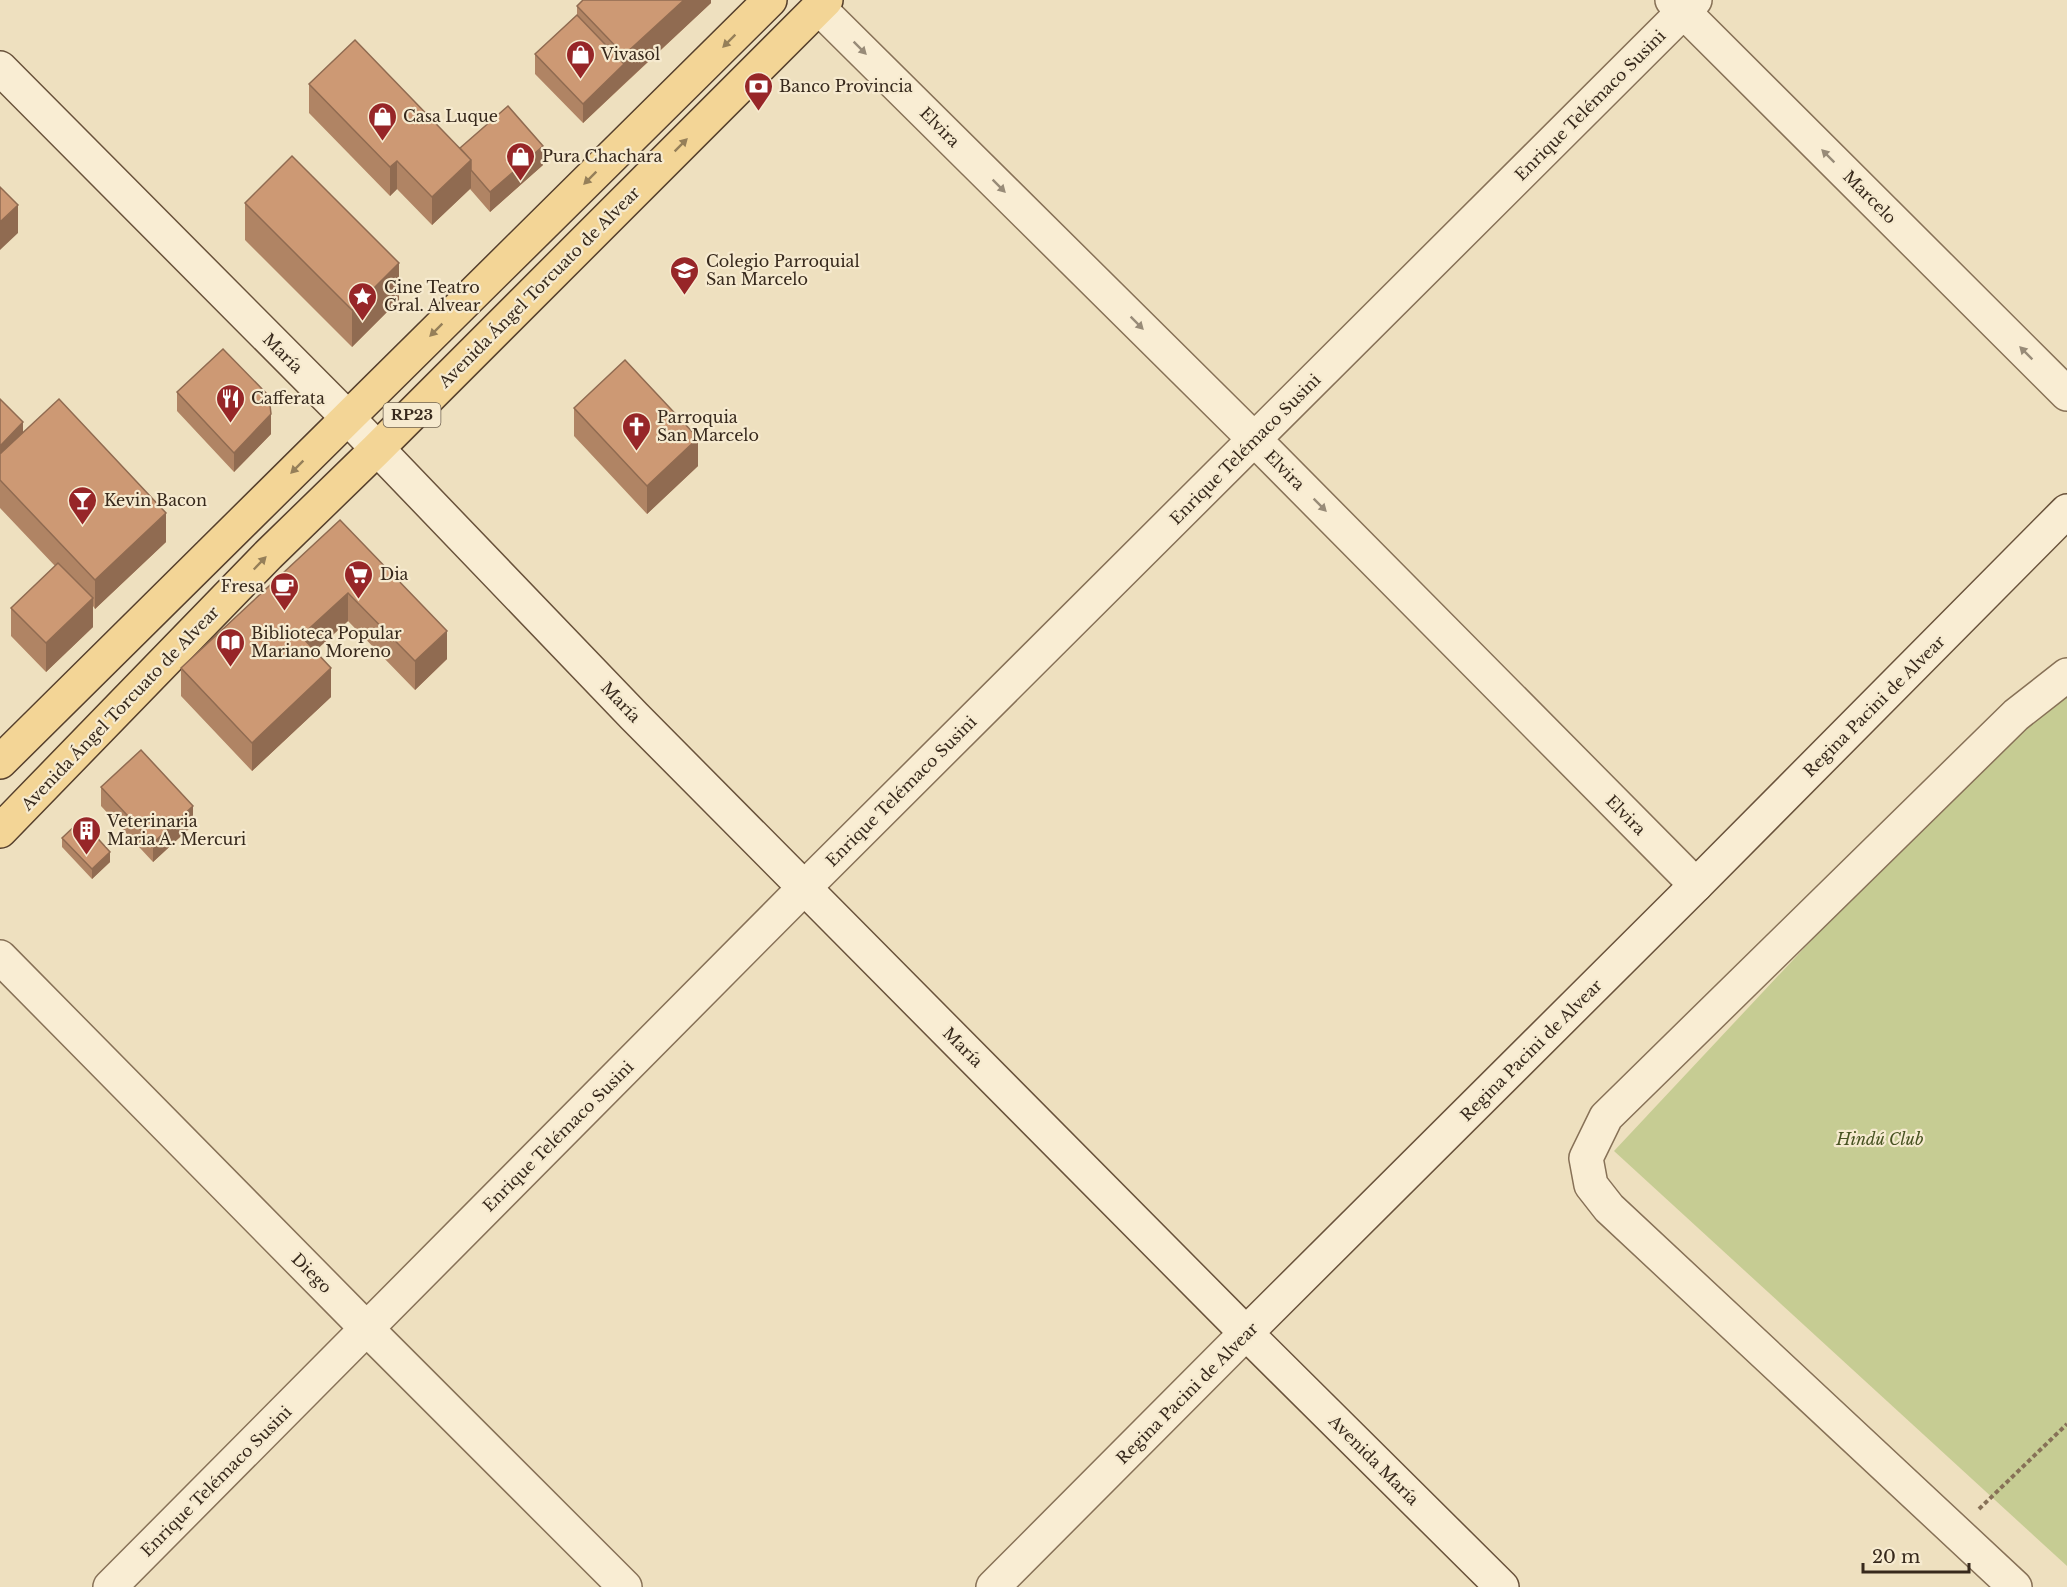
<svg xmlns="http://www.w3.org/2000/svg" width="2067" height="1587" viewBox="0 0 2067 1587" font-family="'Libre Baskerville',serif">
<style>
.green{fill:#c6cc93}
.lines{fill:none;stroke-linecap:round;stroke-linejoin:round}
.street-casing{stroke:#877157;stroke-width:36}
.secondary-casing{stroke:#69523b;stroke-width:36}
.primary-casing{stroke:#553f2c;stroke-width:36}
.path{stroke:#877157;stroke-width:4;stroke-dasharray:4.5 3;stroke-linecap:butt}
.street{stroke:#f9edd3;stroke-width:33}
.secondary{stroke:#f9edd3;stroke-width:33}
.primary{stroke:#f3d596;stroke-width:33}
.wall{fill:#b08464}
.shaded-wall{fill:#906b51}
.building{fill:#cd9974;stroke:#906b51;stroke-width:1.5}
.oneway{fill:#957f59}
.oneway2{fill:#988b78}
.labels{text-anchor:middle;stroke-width:4.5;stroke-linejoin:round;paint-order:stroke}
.shield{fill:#f6eacf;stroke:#706352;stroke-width:1.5}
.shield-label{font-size:15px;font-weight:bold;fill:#37291c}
.poi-label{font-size:16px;fill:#37291c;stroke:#f6eacf;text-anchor:start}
.street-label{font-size:16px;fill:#37291c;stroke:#f6eacf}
.park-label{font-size:16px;font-style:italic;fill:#485322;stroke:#f6eacf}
</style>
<rect width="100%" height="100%" fill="#eee0bf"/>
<path class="green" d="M 2067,682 L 2067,1566 L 1614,1151 L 2043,693 Z"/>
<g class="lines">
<defs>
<path id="street" d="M 1672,0 L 2067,394
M 818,7 L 1254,439 L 1696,885
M 0,957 L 367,1329 L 625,1587
M 110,1587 L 805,887 L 1695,0
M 993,1587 L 1246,1333
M 2015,1587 L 1609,1208 L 1591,1185 L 1586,1158 L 1606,1117 L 2016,715 L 2067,675"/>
<path id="secondary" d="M 0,68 L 347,417 L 634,716 L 1246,1333 L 1502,1587
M 1246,1333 L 1696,885 L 2067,511"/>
<path id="primary" d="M 0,762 L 770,0
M 0,831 L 268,555 L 377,449 L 826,0"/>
</defs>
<use href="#street" class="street-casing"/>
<use href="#secondary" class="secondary-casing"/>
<use href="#primary" class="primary-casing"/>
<path class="path" d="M 1979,1509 L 2067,1424"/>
<use href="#street" class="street"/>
<use href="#secondary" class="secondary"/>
<use href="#primary" class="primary"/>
</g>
<path class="wall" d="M 711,0 L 711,3 L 583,123 L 535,74 L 535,54 L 577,15 L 577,6 Z
M 309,84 L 460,148 L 543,165 L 490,212 L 470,189 L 432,225 L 397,189 L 390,196 L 309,113 Z
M 245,203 L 399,300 L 352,347 L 245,240 Z
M 177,392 L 271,434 L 234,472 L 177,411 Z
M 0,399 L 23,433 L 166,542 L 95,609 L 93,606 L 93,627 L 46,672 L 11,636 L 11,608 L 55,566 L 0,508 Z
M 574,408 L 698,466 L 647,514 L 574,436 Z
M 340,520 L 447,659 L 415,690 L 348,621 L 315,651 L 331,697 L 252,771 L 181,696 L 181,668 Z
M 101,787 L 193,825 L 153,862 L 101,806 Z
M 62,838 L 110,862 L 92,879 L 62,847 Z"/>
<path class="shaded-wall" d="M 684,0 L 711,0 L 711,3 L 624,84 L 624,55 Z
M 624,64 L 624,84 L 583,123 L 583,104 Z
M 543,146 L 543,165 L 490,212 L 490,192 Z
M 471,160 L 471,188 L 432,225 L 432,197 Z
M 397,161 L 397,189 L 390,196 L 390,167 Z
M 18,205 L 18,233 L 0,250 L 0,222 Z
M 399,263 L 399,300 L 352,347 L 352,310 Z
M 271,414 L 271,434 L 234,472 L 234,453 Z
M 23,422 L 23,450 L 0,474 L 0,446 Z
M 698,438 L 698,466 L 647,514 L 647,486 Z
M 166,513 L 166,542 L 95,609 L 95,580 Z
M 348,593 L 348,621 L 301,664 L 301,636 Z
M 93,598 L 93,627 L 46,672 L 46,643 Z
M 447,631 L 447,659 L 415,690 L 415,661 Z
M 331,668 L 331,697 L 252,771 L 252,743 Z
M 193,806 L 193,825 L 153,862 L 153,843 Z
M 110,852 L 110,862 L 92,879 L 92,869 Z"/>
<path class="building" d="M 583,0 L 684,0 L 624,55 L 577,6 Z
M 577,15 L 624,64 L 583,104 L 535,54 Z
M 355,40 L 471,160 L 432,197 L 397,161 L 390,167 L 309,84 Z
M 508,106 L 543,146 L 490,192 L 471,170 L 471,160 L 460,148 Z
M 292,156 L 399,263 L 352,310 L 245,203 Z
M 0,187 L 18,205 L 0,222 Z
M 223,349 L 269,396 L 271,414 L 234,453 L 177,392 Z
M 625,360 L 698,438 L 647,486 L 574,408 Z
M 0,399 L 23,422 L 0,446 Z
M 59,399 L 166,513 L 95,580 L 0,480 L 0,454 Z
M 340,520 L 447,631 L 415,661 L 348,593 L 301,636 L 331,668 L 252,743 L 181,668 Z
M 58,563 L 93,598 L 46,643 L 11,608 Z
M 141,750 L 193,806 L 153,843 L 101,787 Z
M 81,820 L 110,852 L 92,869 L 62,838 Z"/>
<defs><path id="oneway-solid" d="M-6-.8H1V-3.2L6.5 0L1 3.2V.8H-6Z" transform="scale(1.5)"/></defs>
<g class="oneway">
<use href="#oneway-solid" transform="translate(729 41) rotate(135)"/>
<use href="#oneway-solid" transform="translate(681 145) rotate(-45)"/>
<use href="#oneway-solid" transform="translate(590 178) rotate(135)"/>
<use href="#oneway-solid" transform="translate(436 330) rotate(135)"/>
<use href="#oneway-solid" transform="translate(297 467) rotate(135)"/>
<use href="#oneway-solid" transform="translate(260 563) rotate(-46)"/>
</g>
<g class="oneway2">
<use href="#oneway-solid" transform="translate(860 48) rotate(45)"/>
<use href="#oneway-solid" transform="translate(1828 156) rotate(-135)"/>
<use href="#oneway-solid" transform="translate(999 186) rotate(45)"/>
<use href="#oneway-solid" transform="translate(1137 323) rotate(45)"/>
<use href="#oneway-solid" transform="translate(2026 353) rotate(-135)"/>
<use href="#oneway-solid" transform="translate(1320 505) rotate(45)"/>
</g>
<defs>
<symbol id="shop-pin" viewBox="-11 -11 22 30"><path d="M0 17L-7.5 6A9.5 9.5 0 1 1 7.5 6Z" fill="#972628" stroke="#f6eacf"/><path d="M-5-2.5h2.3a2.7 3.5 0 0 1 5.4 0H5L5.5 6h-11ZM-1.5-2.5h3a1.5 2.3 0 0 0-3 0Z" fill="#fff"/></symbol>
<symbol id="bank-pin" viewBox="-11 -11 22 30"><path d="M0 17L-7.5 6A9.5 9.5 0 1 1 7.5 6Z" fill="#972628" stroke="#f6eacf"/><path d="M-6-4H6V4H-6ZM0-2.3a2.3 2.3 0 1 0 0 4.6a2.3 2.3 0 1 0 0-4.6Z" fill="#fff"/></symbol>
<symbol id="school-pin" viewBox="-11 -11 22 30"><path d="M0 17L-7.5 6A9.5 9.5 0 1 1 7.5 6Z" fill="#972628" stroke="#f6eacf"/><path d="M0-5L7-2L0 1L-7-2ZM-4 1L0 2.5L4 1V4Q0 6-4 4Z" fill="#fff"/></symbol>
<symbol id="sight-pin" viewBox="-11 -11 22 30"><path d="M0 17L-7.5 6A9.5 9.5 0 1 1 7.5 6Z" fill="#972628" stroke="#f6eacf"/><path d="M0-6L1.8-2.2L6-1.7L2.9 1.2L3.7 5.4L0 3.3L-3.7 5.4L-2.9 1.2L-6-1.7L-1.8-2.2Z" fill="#fff"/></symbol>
<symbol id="restaurant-pin" viewBox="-11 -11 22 30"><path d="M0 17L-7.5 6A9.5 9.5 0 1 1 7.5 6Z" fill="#972628" stroke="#f6eacf"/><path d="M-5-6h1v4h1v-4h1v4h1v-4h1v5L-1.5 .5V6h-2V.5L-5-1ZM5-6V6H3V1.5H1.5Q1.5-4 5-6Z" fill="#fff"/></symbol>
<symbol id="church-pin" viewBox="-11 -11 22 30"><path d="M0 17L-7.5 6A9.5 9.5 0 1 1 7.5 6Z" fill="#972628" stroke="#f6eacf"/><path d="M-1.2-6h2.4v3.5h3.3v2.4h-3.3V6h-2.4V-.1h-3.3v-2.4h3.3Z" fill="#fff"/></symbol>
<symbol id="bar-pin" viewBox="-11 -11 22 30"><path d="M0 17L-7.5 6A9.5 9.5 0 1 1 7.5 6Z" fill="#972628" stroke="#f6eacf"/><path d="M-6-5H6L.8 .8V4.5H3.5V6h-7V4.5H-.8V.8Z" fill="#fff"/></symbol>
<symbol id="supermarket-pin" viewBox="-11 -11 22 30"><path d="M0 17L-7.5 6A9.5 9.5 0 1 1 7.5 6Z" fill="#972628" stroke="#f6eacf"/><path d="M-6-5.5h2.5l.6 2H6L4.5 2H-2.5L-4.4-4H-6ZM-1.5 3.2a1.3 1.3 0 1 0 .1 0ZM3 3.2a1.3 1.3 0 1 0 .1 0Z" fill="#fff"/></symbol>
<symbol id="cafe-pin" viewBox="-11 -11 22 30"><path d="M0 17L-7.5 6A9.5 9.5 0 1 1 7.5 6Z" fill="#972628" stroke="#f6eacf"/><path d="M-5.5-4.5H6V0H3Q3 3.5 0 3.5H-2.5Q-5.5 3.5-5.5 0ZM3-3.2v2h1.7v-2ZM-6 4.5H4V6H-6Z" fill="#fff"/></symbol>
<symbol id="library-pin" viewBox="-11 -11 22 30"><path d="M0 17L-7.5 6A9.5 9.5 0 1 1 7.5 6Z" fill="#972628" stroke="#f6eacf"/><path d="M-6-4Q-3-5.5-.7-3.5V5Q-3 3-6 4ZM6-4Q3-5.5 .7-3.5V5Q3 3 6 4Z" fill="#fff"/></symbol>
<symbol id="building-pin" viewBox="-11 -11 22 30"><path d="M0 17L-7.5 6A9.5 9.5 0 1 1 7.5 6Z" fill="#972628" stroke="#f6eacf"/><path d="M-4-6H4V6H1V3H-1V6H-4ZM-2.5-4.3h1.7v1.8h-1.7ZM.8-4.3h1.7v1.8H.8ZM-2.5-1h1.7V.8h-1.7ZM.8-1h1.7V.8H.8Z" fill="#fff"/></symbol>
</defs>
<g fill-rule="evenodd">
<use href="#shop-pin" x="564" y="38" width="33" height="45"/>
<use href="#bank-pin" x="742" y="70" width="33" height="45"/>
<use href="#shop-pin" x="366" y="100" width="33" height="45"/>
<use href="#shop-pin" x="504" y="140" width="33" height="45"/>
<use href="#school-pin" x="668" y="254" width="33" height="45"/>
<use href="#sight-pin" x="346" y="280" width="33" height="45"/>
<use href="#restaurant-pin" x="214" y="382" width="33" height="45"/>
<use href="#church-pin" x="620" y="410" width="33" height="45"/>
<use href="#bar-pin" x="66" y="484" width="33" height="45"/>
<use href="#supermarket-pin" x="342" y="558" width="33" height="45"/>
<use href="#cafe-pin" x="268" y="570" width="33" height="45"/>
<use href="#library-pin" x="214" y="626" width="33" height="45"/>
<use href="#building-pin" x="70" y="814" width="33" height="45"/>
</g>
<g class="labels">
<rect class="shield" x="383.5" y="403" width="57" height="24" rx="4.5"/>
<g class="shield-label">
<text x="412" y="420">RP23</text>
</g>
<g class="poi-label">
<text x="601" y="60">Vivasol</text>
<text x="779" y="92">Banco Provincia</text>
<text x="403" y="122">Casa Luque</text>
<text x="542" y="162">Pura Chachara</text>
<text x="706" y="267">Colegio Parroquial<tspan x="706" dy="18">San Marcelo</tspan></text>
<text x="384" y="293">Cine Teatro<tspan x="384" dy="18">Gral. Alvear</tspan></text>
<text x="251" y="404">Cafferata</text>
<text x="657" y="423">Parroquia<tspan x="657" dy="18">San Marcelo</tspan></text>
<text x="104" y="506">Kevin Bacon</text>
<text x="380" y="580">Dia</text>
<text x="264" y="592" text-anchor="end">Fresa</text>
<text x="251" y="639">Biblioteca Popular<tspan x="251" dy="18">Mariano Moreno</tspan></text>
<text x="107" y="827">Veterinaria<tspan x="107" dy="18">Maria A. Mercuri</tspan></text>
</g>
<g class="street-label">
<text transform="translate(1590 105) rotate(-45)" y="6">Enrique Telémaco Susini</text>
<text transform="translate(940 127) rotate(45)" y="6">Elvira</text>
<text transform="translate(1870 197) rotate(45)" y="6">Marcelo</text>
<text transform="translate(539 287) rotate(-45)" y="6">Avenida Ángel Torcuato de Alvear</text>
<text transform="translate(283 353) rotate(45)" y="6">María</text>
<text transform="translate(1245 449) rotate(-45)" y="6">Enrique Telémaco Susini</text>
<text transform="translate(1285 470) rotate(45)" y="6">Elvira</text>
<text transform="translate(621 702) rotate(46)" y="6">María</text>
<text transform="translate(1874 706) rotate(-45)" y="6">Regina Pacini de Alvear</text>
<text transform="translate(120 708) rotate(-46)" y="6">Avenida Ángel Torcuato de Alvear</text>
<text transform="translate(901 791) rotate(-45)" y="6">Enrique Telémaco Susini</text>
<text transform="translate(1626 815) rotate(45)" y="6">Elvira</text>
<text transform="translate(963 1047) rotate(45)" y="6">María</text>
<text transform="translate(1531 1050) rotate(-45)" y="6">Regina Pacini de Alvear</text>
<text transform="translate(558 1136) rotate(-45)" y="6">Enrique Telémaco Susini</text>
<text transform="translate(312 1273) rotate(45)" y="6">Diego</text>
<text transform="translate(1187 1393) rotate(-45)" y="6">Regina Pacini de Alvear</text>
<text transform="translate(1374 1460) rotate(45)" y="6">Avenida María</text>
<text transform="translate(216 1481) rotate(-45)" y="6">Enrique Telémaco Susini</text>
</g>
<g class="park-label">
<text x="1880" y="1145">Hindú Club</text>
</g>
</g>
<path d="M1863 1563v9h106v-9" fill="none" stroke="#37291c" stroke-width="3"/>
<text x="1872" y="1563" font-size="18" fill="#37291c" stroke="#f6eacf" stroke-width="4.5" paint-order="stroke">20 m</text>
</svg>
